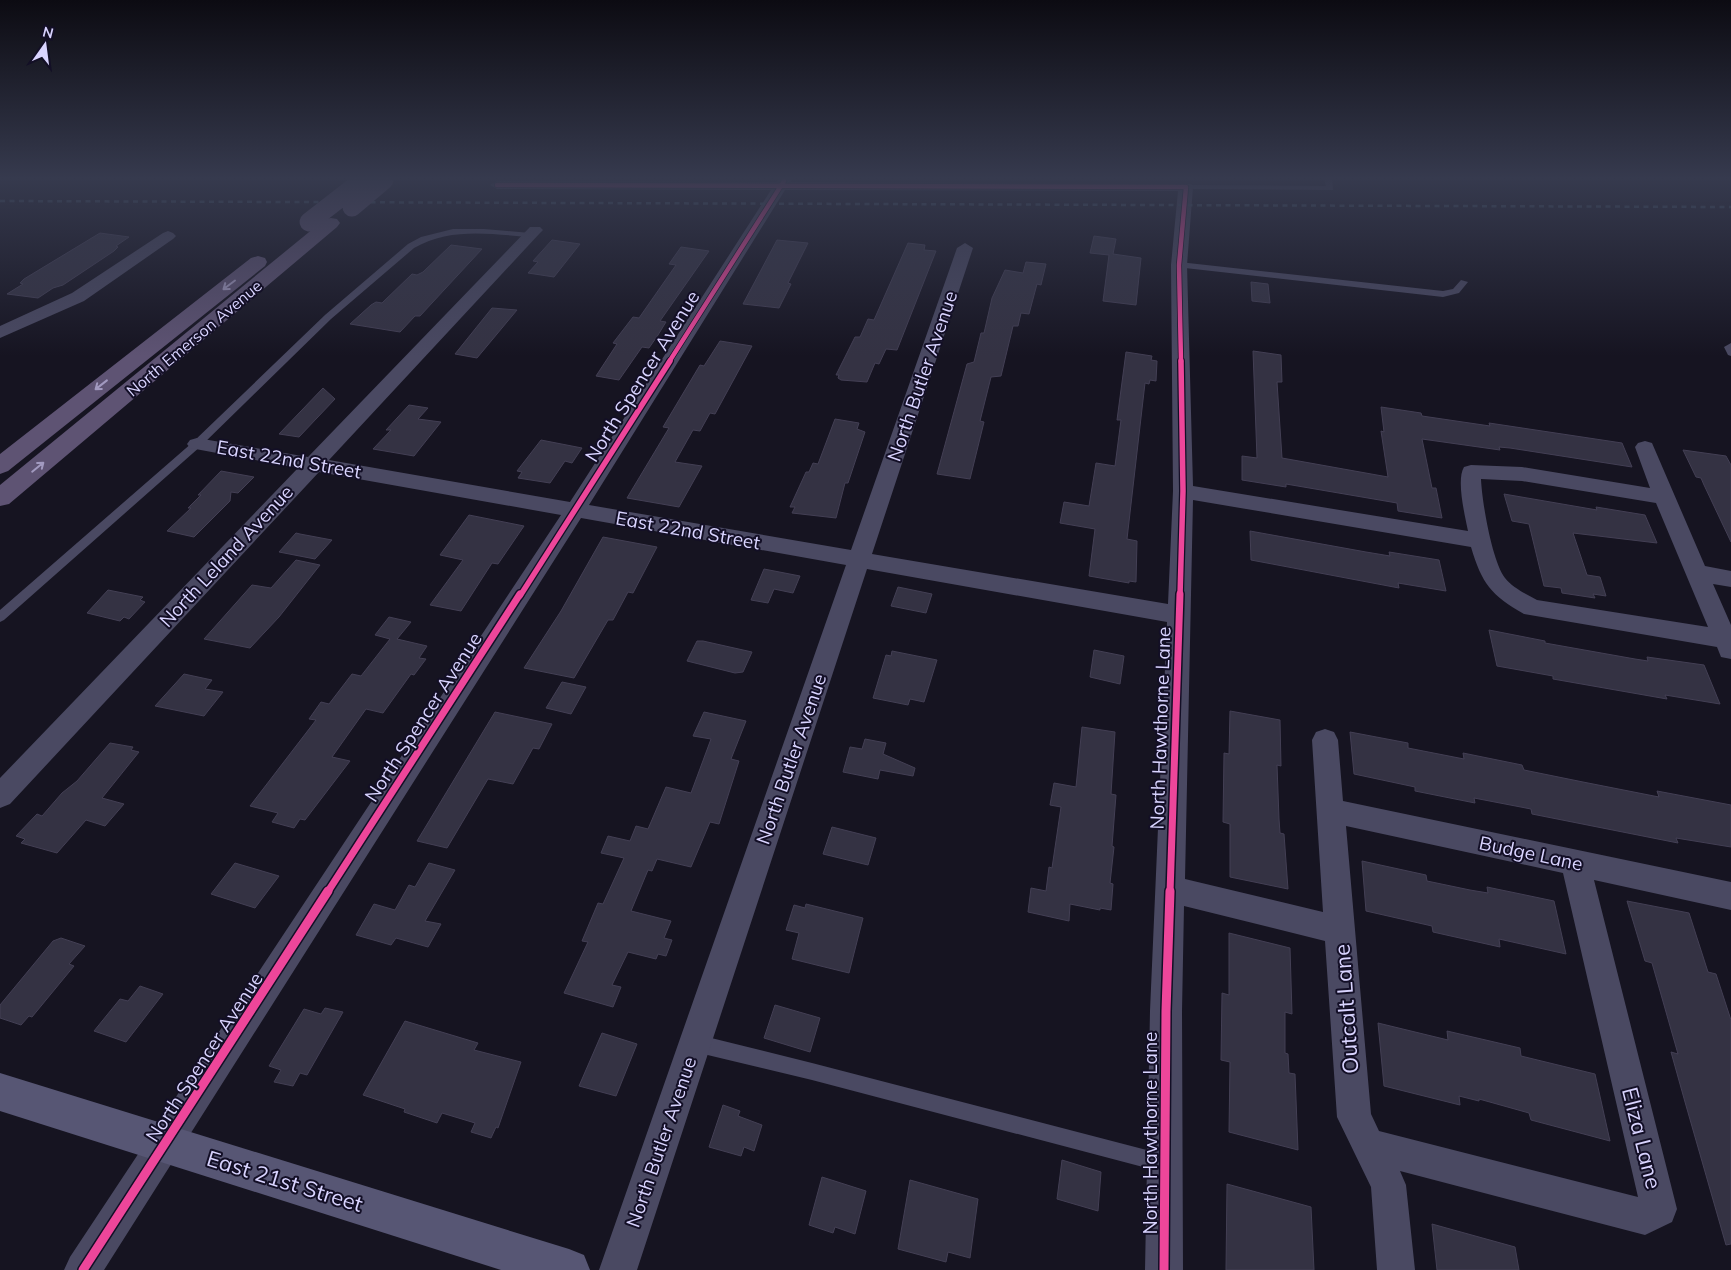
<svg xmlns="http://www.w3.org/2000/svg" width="1731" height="1270" viewBox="0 0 1731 1270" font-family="Mulish,sans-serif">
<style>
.building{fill:#343243;stroke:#433f54}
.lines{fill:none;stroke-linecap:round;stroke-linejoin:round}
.lane{fill:#4a4962;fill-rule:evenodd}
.street{fill:#4a4962;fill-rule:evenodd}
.secondary{fill:#575674;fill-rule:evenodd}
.primary{fill:#5e5373;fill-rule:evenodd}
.rail{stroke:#43596b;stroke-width:2.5;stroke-dasharray:5 4.5;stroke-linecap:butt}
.primary-bridge{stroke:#5e5373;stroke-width:19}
.cycleway-far3-casing{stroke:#130f26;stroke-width:6}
.cycleway-far2-casing{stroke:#130f26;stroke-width:8}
.cycleway-far1-casing{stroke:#130f26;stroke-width:10}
.cycleway-casing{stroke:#130f26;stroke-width:12}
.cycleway-far3{stroke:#ed469a;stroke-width:4.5}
.cycleway-far2{stroke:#ed469a;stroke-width:5.5}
.cycleway-far1{stroke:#ed469a;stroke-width:7}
.cycleway{stroke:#ed469a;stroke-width:9}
.oneway{stroke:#a29ac0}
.labels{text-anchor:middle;stroke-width:4;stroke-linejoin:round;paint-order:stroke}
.far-street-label{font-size:16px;fill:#d9d4ff;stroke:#130f26}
.street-label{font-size:19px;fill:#d9d4ff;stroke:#130f26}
.near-street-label{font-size:22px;fill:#d9d4ff;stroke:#130f26}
</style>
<rect width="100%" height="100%" fill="#161421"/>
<path class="building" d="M 100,233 L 129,237 L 116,246 L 118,247 L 114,251 L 63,285 L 53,288 L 38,298 L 7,294 L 23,284 L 20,283 L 24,279 Z
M 1094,236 L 1116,239 L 1113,254 L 1141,258 L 1136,305 L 1103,301 L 1109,255 L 1090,253 Z
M 552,240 L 580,244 L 554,277 L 528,273 L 538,262 L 533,261 Z
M 777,240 L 808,243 L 788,283 L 791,284 L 779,308 L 743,304 Z
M 908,243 L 925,245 L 924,250 L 936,251 L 897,350 L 886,349 L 879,364 L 875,363 L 867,382 L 841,380 L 838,378 L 839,375 L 836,375 L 855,337 L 860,337 L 868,319 L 874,320 Z
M 451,245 L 482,249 L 420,316 L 415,316 L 400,332 L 350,324 L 371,305 L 376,302 L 382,303 L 412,274 L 417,275 L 423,272 Z
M 681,247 L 709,251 L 660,321 L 666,322 L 658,335 L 649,348 L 642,347 L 619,380 L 596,376 L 617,344 L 613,343 L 633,317 L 639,318 L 676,265 L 669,264 Z
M 1026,262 L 1046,264 L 1041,285 L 1037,284 L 1029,314 L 1021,313 L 1018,326 L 1013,326 L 1001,376 L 991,377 L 980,421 L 984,422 L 970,479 L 937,474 L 967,364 L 974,362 L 981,333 L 984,333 L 992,298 L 1005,270 L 1023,273 Z
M 1251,282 L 1268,284 L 1270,303 L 1252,301 Z
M 492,308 L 517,310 L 477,358 L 455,354 Z
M 720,341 L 752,346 L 715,414 L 710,413 L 700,431 L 693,430 L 675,462 L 702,466 L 679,507 L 627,498 L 669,428 L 663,427 L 700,365 L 704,366 Z
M 1253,351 L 1281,355 L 1282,382 L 1277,382 L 1282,458 L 1388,477 L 1381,431 L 1384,432 L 1381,407 L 1421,413 L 1422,416 L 1490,426 L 1489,423 L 1622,443 L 1632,467 L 1510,448 L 1499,447 L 1500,450 L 1422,439 L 1432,488 L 1436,488 L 1442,518 L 1398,511 L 1397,503 L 1286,484 L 1286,487 L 1242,480 L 1242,456 L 1257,458 Z
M 1126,352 L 1152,356 L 1151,360 L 1157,361 L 1156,381 L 1150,380 L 1149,384 L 1145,383 L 1127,539 L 1137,541 L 1136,582 L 1129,581 L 1129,583 L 1089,576 L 1095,529 L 1060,523 L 1064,502 L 1089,506 L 1096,463 L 1115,466 L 1121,420 L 1117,420 Z
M 323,388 L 335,399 L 299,437 L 279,434 Z
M 409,405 L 428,408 L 418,419 L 441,422 L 414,456 L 373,449 L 391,430 L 386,430 Z
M 835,419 L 859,423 L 857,429 L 865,432 L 848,483 L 845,483 L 836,518 L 792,513 L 795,507 L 790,507 L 806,472 L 809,472 L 813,463 L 818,464 Z
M 541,440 L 582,448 L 572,463 L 565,461 L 550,483 L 518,478 L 522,472 L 517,471 Z
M 1683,450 L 1726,456 L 1731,465 L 1731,542 L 1704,485 L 1701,478 L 1696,477 Z
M 221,471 L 254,477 L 238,493 L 231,492 L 230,501 L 194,537 L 167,531 L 191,508 L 188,508 L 201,495 L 198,495 Z
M 1504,494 L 1597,510 L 1596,507 L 1645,515 L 1657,543 L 1573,533 L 1587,575 L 1600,577 L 1606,596 L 1593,594 L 1595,598 L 1562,593 L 1561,588 L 1544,586 L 1529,524 L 1512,521 Z
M 469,515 L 524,526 L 498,564 L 492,563 L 461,611 L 430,605 L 463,560 L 440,555 Z
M 1250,531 L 1366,552 L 1390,556 L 1389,552 L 1439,560 L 1446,591 L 1398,583 L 1399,588 L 1251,560 Z
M 296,533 L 300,534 L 332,540 L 315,559 L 279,552 Z
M 603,537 L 657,547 L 633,593 L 628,592 L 613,620 L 608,620 L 574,678 L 524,668 L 561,611 Z
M 296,560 L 320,565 L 279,617 L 250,648 L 204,639 L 252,585 L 271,588 Z
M 764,569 L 800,576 L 793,593 L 774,589 L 768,603 L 751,600 Z
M 898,587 L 932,594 L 926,613 L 891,606 Z
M 108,590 L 143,597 L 140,600 L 145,602 L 129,619 L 124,617 L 120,621 L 87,613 Z
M 389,617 L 411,622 L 397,639 L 427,646 L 419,658 L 426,659 L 414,675 L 411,674 L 383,713 L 366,709 L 332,757 L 350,761 L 305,820 L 300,819 L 294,828 L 272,822 L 278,813 L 250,806 L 316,720 L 309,719 L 321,702 L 329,704 L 352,674 L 361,676 L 390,639 L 375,635 Z
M 1489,630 L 1545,641 L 1545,643 L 1635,659 L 1648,661 L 1647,657 L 1704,665 L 1720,704 L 1665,695 L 1667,699 L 1553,679 L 1553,676 L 1497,666 Z
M 697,641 L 703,641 L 752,652 L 743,672 L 735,673 L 687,661 Z
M 1094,650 L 1124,656 L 1120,684 L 1090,677 Z
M 892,651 L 937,660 L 924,702 L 910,699 L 908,705 L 873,698 L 886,655 L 891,656 Z
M 184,674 L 212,680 L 205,689 L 223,692 L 204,716 L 155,706 Z
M 562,682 L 586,687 L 571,714 L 546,708 Z
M 1230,711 L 1280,720 L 1281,766 L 1277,765 L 1279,819 L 1280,833 L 1284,834 L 1288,889 L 1230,877 L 1230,824 L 1223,822 L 1224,753 L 1229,754 Z
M 495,712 L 552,724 L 539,749 L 533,748 L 513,784 L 488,779 L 447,848 L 417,841 Z
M 704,712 L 746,721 L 731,759 L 739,761 L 719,824 L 710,822 L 691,867 L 657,859 L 652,871 L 648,870 L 631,911 L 671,921 L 664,938 L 672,940 L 666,956 L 658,954 L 656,959 L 628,952 L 612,985 L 621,987 L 613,1007 L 564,993 L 588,942 L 582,941 L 598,903 L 603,904 L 624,858 L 601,853 L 608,836 L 630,841 L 636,826 L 648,829 L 666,787 L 691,793 L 711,739 L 693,736 Z
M 1082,727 L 1115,732 L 1111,794 L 1116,795 L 1112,846 L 1114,847 L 1110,883 L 1113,884 L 1111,910 L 1100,908 L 1100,910 L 1070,904 L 1069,921 L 1028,912 L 1031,888 L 1046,891 L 1049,867 L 1052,868 L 1061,807 L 1050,805 L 1054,783 L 1076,787 Z
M 1350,732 L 1408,743 L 1408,748 L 1464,759 L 1463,753 L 1522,765 L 1524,770 L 1583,782 L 1659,797 L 1657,791 L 1731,805 L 1731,847 L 1676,838 L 1678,843 L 1532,814 L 1531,809 L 1474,798 L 1475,803 L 1415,791 L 1415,787 L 1354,774 Z
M 865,739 L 886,743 L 883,754 L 915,768 L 913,776 L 880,770 L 878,779 L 843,772 L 850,747 L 862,749 Z
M 110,743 L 133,747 L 131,750 L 139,752 L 102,798 L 124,804 L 105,826 L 86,820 L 57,853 L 21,843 L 25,839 L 16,836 L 37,814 L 42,816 L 62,793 L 77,781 Z
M 832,827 L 876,838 L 868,865 L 823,854 Z
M 1362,861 L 1426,875 L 1427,881 L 1470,890 L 1488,893 L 1487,887 L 1554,901 L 1566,954 L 1499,939 L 1500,947 L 1433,932 L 1432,926 L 1366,911 Z
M 235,863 L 279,876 L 255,908 L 211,894 Z
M 429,863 L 455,870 L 425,921 L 441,924 L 428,947 L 396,938 L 391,945 L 356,935 L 374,904 L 395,910 L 409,885 L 415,887 Z
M 1627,901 L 1689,913 L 1708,972 L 1716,974 L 1731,1020 L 1731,1244 L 1726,1245 L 1685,1102 L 1671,1052 L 1678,1054 L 1652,963 L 1645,961 Z
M 806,904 L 863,918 L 849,973 L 792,959 L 799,933 L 786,930 L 794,905 L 805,908 Z
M 1229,933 L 1290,948 L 1292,1014 L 1285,1012 L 1285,1053 L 1288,1054 L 1289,1073 L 1295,1074 L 1298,1150 L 1229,1132 L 1230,1062 L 1221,1060 L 1222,993 L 1229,995 Z
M 61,938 L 85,946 L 69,964 L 74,966 L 32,1017 L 29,1016 L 21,1025 L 0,1018 L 0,1005 L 53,941 Z
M 140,986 L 163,994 L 126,1042 L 94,1031 L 120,999 L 128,1001 Z
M 775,1005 L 820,1018 L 810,1052 L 764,1038 Z
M 325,1008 L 343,1012 L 307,1075 L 300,1073 L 293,1086 L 274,1082 L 281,1070 L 269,1066 L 304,1009 L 321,1014 Z
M 405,1021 L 478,1043 L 474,1050 L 521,1062 L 498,1128 L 496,1127 L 491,1138 L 471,1132 L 475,1123 L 442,1113 L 437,1123 L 404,1112 L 405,1109 L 363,1095 Z
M 1378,1023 L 1448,1040 L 1447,1031 L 1520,1048 L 1521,1056 L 1595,1074 L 1610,1141 L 1531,1120 L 1529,1113 L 1479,1099 L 1479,1101 L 1459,1096 L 1460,1105 L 1384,1086 Z
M 602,1033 L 637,1044 L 616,1096 L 579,1086 Z
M 723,1105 L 740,1111 L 738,1116 L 762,1125 L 754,1151 L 744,1147 L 741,1156 L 709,1147 Z
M 1062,1160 L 1101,1172 L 1098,1211 L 1057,1199 Z
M 822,1177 L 866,1191 L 855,1234 L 835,1227 L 833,1233 L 809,1225 Z
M 910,1180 L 978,1199 L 970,1258 L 948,1252 L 946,1262 L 898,1249 Z
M 1227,1184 L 1311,1207 L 1314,1270 L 1226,1270 Z
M 1432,1224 L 1515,1247 L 1519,1270 L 1437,1270 Z"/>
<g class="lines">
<path class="lane" d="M 1324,178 L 1332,178 L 1333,190 L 1186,189 L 1182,187 L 1186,185 L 1326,186 Z
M 453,229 L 484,229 L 530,233 L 534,235 L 530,237 C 490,234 450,227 414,248 L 331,319 L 201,446 L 4,620 L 0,622 L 0,610 L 193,442 L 325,315 L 408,244 L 421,237 Z
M 1179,262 L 1443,291 L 1453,289 L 1461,280 L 1468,282 L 1459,293 L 1443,297 L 1176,267 L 1175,265 Z
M 1731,343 L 1731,356 L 1728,355 L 1724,347 Z
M 695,1034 L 812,1063 L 1162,1154 L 1168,1157 L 1171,1163 L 1168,1169 L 1162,1172 L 812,1080 L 695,1052 L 689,1049 L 686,1043 L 689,1037 Z"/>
<path class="street" d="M 779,178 L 793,178 L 791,182 L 1191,184 L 1193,187 L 1187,265 L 1193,486 L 1468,531 C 1465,516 1456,480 1464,467 L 1471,465 L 1522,467 L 1650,488 L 1635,447 L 1638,443 L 1645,441 L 1652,443 L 1705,566 L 1731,571 L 1731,587 L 1713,584 L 1731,625 L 1731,659 L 1721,657 L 1717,647 L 1524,614 C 1491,595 1482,584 1471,547 L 1193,500 L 1185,879 L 1323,912 L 1312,740 L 1316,732 L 1325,729 L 1334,732 L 1338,740 L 1343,801 L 1731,882 L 1731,910 L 1594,880 L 1677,1209 L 1672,1222 L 1645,1235 L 1400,1171 L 1406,1185 L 1415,1270 L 1377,1270 L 1371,1187 L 1337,1117 L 1325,941 L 1184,906 L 1182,1011 L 1183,1270 L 1145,1270 L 1150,1011 L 1167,622 L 867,569 L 637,1270 L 599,1270 L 846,565 L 581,518 L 104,1270 L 64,1270 L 70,1257 L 561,515 L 319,472 L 10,804 L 0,808 L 0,778 L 298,468 L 190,448 L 187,444 L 190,440 L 197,438 L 308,457 L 530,227 L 540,227 L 543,230 L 540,233 L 329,460 L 570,502 L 771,190 L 497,189 L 490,185 L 497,181 L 777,182 ZM 785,190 L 1178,191 L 1171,265 L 1173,491 L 1168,604 L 872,554 L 973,248 L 965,243 L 957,248 L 851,550 L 589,505 ZM 1481,479 L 1522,481 L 1656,503 L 1708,627 L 1537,600 C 1526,594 1513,588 1505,578 C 1492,561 1482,502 1481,479 ZM 1346,826 L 1563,873 L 1638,1197 L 1379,1131 L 1371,1114 Z
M 168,231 L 173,233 L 176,236 L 173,239 L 84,301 L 0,338 L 0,326 L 72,293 L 163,233 Z"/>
<path class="secondary" d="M 0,1073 L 569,1249 L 584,1255 L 590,1270 L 501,1270 L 0,1111 Z"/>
<path class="primary" d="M 331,218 L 337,219 L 340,223 L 337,227 L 9,504 L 0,506 L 0,485 L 325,219 Z
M 258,256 L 265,258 L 267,262 L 265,266 L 8,471 L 0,474 L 0,454 L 251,258 Z"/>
<path class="rail" d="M 0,201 L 1731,207"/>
<path class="primary-bridge" d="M 352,207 L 384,180
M 309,222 L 363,180"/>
<defs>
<path id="cycleway-far3" d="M 497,185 L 1186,187 L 1179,265 L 1181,362
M 669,362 L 784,181"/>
<path id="cycleway-far2" d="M 520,596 L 670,361
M 1180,596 L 1183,491 L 1181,361"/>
<path id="cycleway-far1" d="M 327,893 L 520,594
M 1170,893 L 1180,594"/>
<path id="cycleway" d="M 83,1270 L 328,891
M 1164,1270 L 1166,1011 L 1170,891"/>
</defs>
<use href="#cycleway-far3" class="cycleway-far3-casing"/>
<use href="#cycleway-far2" class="cycleway-far2-casing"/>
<use href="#cycleway-far1" class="cycleway-far1-casing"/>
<use href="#cycleway" class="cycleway-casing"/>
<use href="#cycleway-far3" class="cycleway-far3"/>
<use href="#cycleway-far2" class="cycleway-far2"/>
<use href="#cycleway-far1" class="cycleway-far1"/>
<use href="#cycleway" class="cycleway"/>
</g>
<defs><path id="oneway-shaft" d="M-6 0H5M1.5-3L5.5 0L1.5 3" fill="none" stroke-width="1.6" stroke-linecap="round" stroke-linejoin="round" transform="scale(1.25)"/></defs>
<g class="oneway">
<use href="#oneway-shaft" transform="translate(229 285) rotate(143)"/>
<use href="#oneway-shaft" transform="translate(101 385) rotate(142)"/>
<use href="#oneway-shaft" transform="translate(38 467) rotate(-39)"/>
</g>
<linearGradient id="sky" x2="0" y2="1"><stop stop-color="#0c0b12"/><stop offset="0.5" stop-color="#363a4e"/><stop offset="1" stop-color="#363a4e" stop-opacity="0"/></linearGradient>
<rect width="1731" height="356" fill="url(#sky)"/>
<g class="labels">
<g class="far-street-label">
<text transform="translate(194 338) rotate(-40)" y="6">North Emerson Avenue</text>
</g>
<g class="street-label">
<text transform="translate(642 376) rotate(-58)" y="7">North Spencer Avenue</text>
<text transform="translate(922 376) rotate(-71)" y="7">North Butler Avenue</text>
<text transform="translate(289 459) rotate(10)" y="7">East 22nd Street</text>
<text transform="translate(688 530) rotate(10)" y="7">East 22nd Street</text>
<text transform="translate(226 556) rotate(-47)" y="7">North Leland Avenue</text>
<text transform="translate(423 717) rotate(-57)" y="7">North Spencer Avenue</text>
<text transform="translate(1160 728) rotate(-88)" y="7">North Hawthorne Lane</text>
<text transform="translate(791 759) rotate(-71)" y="7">North Butler Avenue</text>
<text transform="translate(1531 853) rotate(12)" y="7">Budge Lane</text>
<text transform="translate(204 1057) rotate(-57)" y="7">North Spencer Avenue</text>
<text transform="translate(1150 1133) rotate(-90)" y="7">North Hawthorne Lane</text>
<text transform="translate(661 1142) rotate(-71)" y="7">North Butler Avenue</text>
</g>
<g class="near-street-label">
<text transform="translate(1346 1009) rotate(-94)" y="8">Outcalt Lane</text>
<text transform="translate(1642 1138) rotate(76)" y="8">Eliza Lane</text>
<text transform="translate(285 1181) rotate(17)" y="8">East 21st Street</text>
</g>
</g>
<g transform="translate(45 45) rotate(14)" stroke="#130f26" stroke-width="4" paint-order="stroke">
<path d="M0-4L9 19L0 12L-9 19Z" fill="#d9d4ff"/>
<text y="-8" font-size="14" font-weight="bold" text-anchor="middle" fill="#d9d4ff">N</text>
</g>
</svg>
